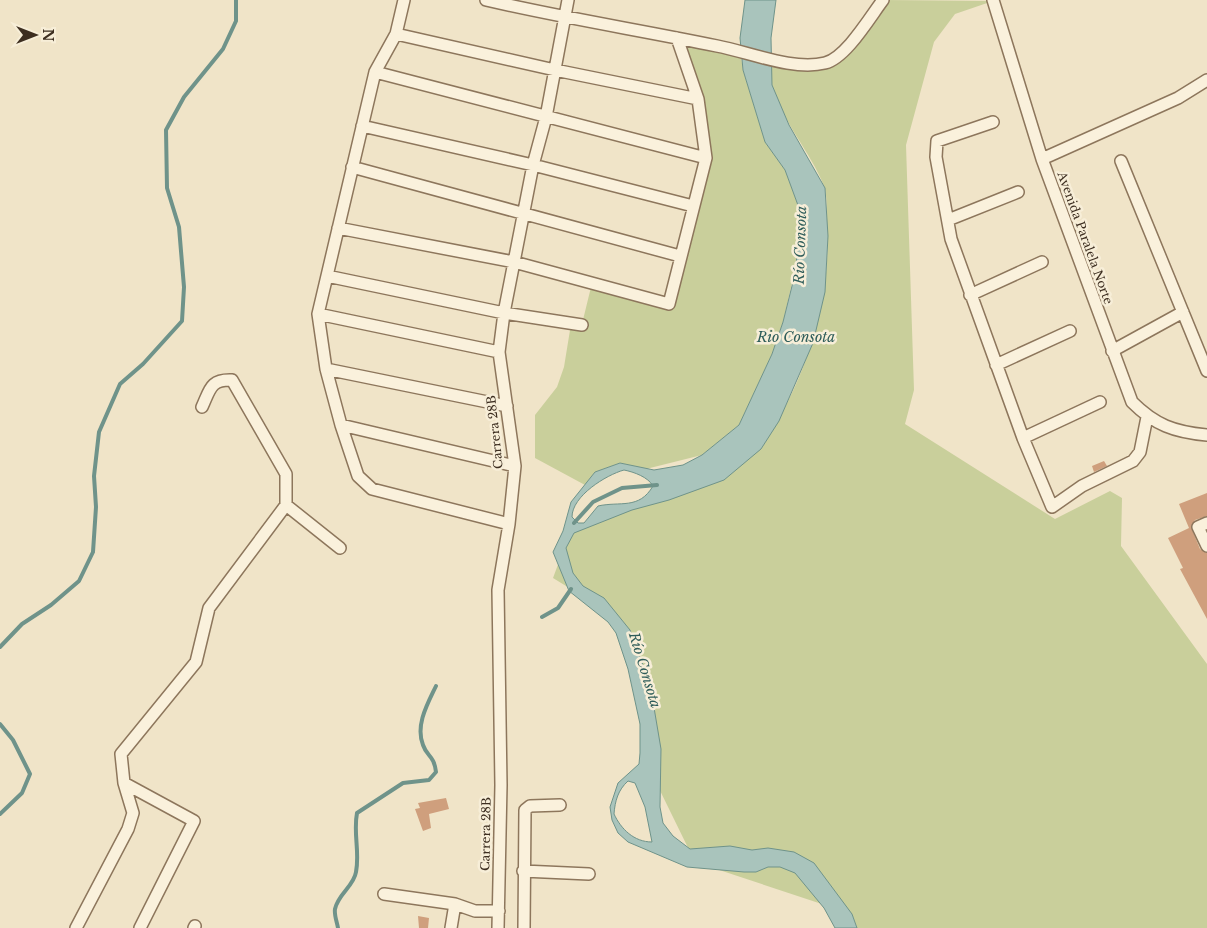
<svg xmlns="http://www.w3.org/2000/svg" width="1207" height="928" viewBox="0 0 1207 928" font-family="'Libre Baskerville',serif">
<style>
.green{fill:#c9cf9b}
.water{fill:#a9c4bc;stroke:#6f938a;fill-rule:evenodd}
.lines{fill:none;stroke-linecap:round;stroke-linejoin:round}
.stream{stroke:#6f938a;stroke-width:4}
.building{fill:#cf9f7d}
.minor-casing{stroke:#8d765c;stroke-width:14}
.minor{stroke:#faf1dc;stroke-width:11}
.labels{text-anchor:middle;stroke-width:5;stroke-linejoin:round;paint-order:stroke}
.street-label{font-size:12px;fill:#3d2e20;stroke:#f7eed8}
.water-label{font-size:14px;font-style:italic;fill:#2f5d5a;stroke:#f7eed8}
</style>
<rect width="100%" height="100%" fill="#f0e4c8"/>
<path class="green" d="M 884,0 L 993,1 L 955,14 L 934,42 L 906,145 L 914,390 L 905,424 L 1055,519 L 1110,491 L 1122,498 L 1121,546 L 1207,664 L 1207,928 L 857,928 L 852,914 L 695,862 L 646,762 L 623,621 L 553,578 L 570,532 L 761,449 C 804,382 832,305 827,224 C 826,213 828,197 824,186 C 810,151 782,122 772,85 C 770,77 771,67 770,58 L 826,63 Z
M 677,38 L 740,50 L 743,70 L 765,142 L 785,170 L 799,208 L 796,266 L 783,322 L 772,354 L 739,425 L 702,455 L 646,469 L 620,463 L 595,472 L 585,485 L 535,458 L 535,415 L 557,387 L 564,367 L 571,324 L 582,324 L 592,283 L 669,304 L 706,158 Z"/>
<path class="water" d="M 745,0 L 776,0 L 771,38 L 772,85 L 789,125 L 825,188 L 828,236 L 825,292 L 813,343 L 779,421 L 761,449 L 724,480 L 669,500 L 632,510 L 574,533 L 566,548 L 573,573 L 583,586 L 604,598 L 630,630 L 650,684 L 661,749 L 660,807 L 663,823 L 673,836 L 690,849 L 730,846 L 752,850 L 768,848 L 794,852 L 814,863 L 852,914 L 857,928 L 835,928 L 824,908 L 795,873 L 780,867 L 768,867 L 756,872 L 744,872 L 687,867 L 628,842 L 618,833 L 612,820 L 610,807 L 618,783 L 639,764 L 640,753 L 640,724 L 628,669 L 616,633 L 608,622 L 569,591 L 553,552 L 563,531 L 571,502 L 595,472 L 620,463 L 654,470 L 683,465 L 702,455 L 739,425 L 772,354 L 783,322 L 796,270 L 799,208 L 785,170 L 765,142 L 743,70 L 740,38 ZM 624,470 C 634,472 648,477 653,486 C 639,510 620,501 598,506 L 584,523 L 578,523 L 572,517 C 572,496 606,475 624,470 ZM 628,781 L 635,783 L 645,807 L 652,842 C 634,842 621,829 614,814 C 615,801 618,790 628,781 Z"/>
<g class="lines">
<path class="stream" d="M 574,523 L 593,502 L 622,488 L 657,485
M 542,617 L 558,608 L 571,589
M 0,647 L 22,624 L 51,605 L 79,581 L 93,552 L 96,507 L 94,476 L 99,432 L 120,384 L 143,364 L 182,321 L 184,287 L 179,227 L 167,188 L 166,130 L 184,97 L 223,49 L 236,21 L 236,0
M 0,724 L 13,740 L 30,774 L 22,793 L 0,814
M 338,928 C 337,922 334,915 335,909 C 338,894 354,886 356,872 C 360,852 353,833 357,813 L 403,783 L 429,780 L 436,772 C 434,755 427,757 423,745 C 415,725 428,703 436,686"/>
</g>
<path class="building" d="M 1104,461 L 1107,466 L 1094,472 L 1092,466 Z
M 1207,493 L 1207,516 L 1195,520 L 1191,527 L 1200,549 L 1207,553 L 1207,619 L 1180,569 L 1183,568 L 1168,538 L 1189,528 L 1179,504 Z
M 446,798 L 449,809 L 429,814 L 431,828 L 423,831 L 415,809 L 420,808 L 418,803 Z
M 418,916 L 429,918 L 428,928 L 419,928 Z"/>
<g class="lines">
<defs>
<path id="minor" d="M 404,0 L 396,34 L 375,72 L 318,314 L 326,369 L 341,425 L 358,476 L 372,489 L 509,524
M 486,0 C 563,18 640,30 717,46 C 749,52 793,71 825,63 C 846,58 870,17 883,0
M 993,0 L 1042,159 L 1132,402 C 1155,425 1174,432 1207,435
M 396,34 L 555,70 L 698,99
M 375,72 L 706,158
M 993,122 L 937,141 L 936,157 L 951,239 L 1023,438 L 1052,507 L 1082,486 L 1133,461 L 1140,452 L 1147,417
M 362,126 L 533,165 L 693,206
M 1042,159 L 1178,98 L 1207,80
M 1121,161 L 1207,371
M 352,167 L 680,256
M 948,220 L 1018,192
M 338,228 L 514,262 L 669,304 L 706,158 L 698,99 L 677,38
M 327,276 L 504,313 L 582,325
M 970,295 L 1042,262
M 318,314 L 499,352
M 1112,351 L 1183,312
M 996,365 L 1070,331
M 326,369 L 507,406
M 341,425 L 515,466
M 1023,438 L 1100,402
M 286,505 L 340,548
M 1207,523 L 1198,527 L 1207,546
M 124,783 L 194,821 L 140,928
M 523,871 L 589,874
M 384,894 L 455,904 L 475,911 L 499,911
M 76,928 L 128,829 L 133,813 L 124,783 L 121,754 L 196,662 L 209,608 L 286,505 L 286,474 L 232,380 C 210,379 210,390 202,407
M 194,928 L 195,926
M 451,928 L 455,904
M 498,928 L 501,785 L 498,590 L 509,524 L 515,466 L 499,352 L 504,313 L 533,165 L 546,117 L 568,0
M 524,928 L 525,810 L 530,806 L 560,805"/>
</defs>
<use href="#minor" class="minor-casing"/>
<use href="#minor" class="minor"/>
</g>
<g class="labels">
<g class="street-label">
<text transform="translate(1085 238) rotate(70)" y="4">Avenida Paralela Norte</text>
<text transform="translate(495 432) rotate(-96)" y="4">Carrera 28B</text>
<text transform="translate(486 834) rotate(-89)" y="4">Carrera 28B</text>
</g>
<g class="water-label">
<text transform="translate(800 245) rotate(-88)" y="5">Río Consota</text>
<text x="796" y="342">Rio Consota</text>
<text transform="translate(645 670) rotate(73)" y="5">Río Consota</text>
</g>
</g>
<g transform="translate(35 35) rotate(90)" stroke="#f7eed8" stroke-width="4" paint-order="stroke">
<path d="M0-4L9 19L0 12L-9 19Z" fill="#3d2e20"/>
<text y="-8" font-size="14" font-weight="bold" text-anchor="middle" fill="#3d2e20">N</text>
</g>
</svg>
